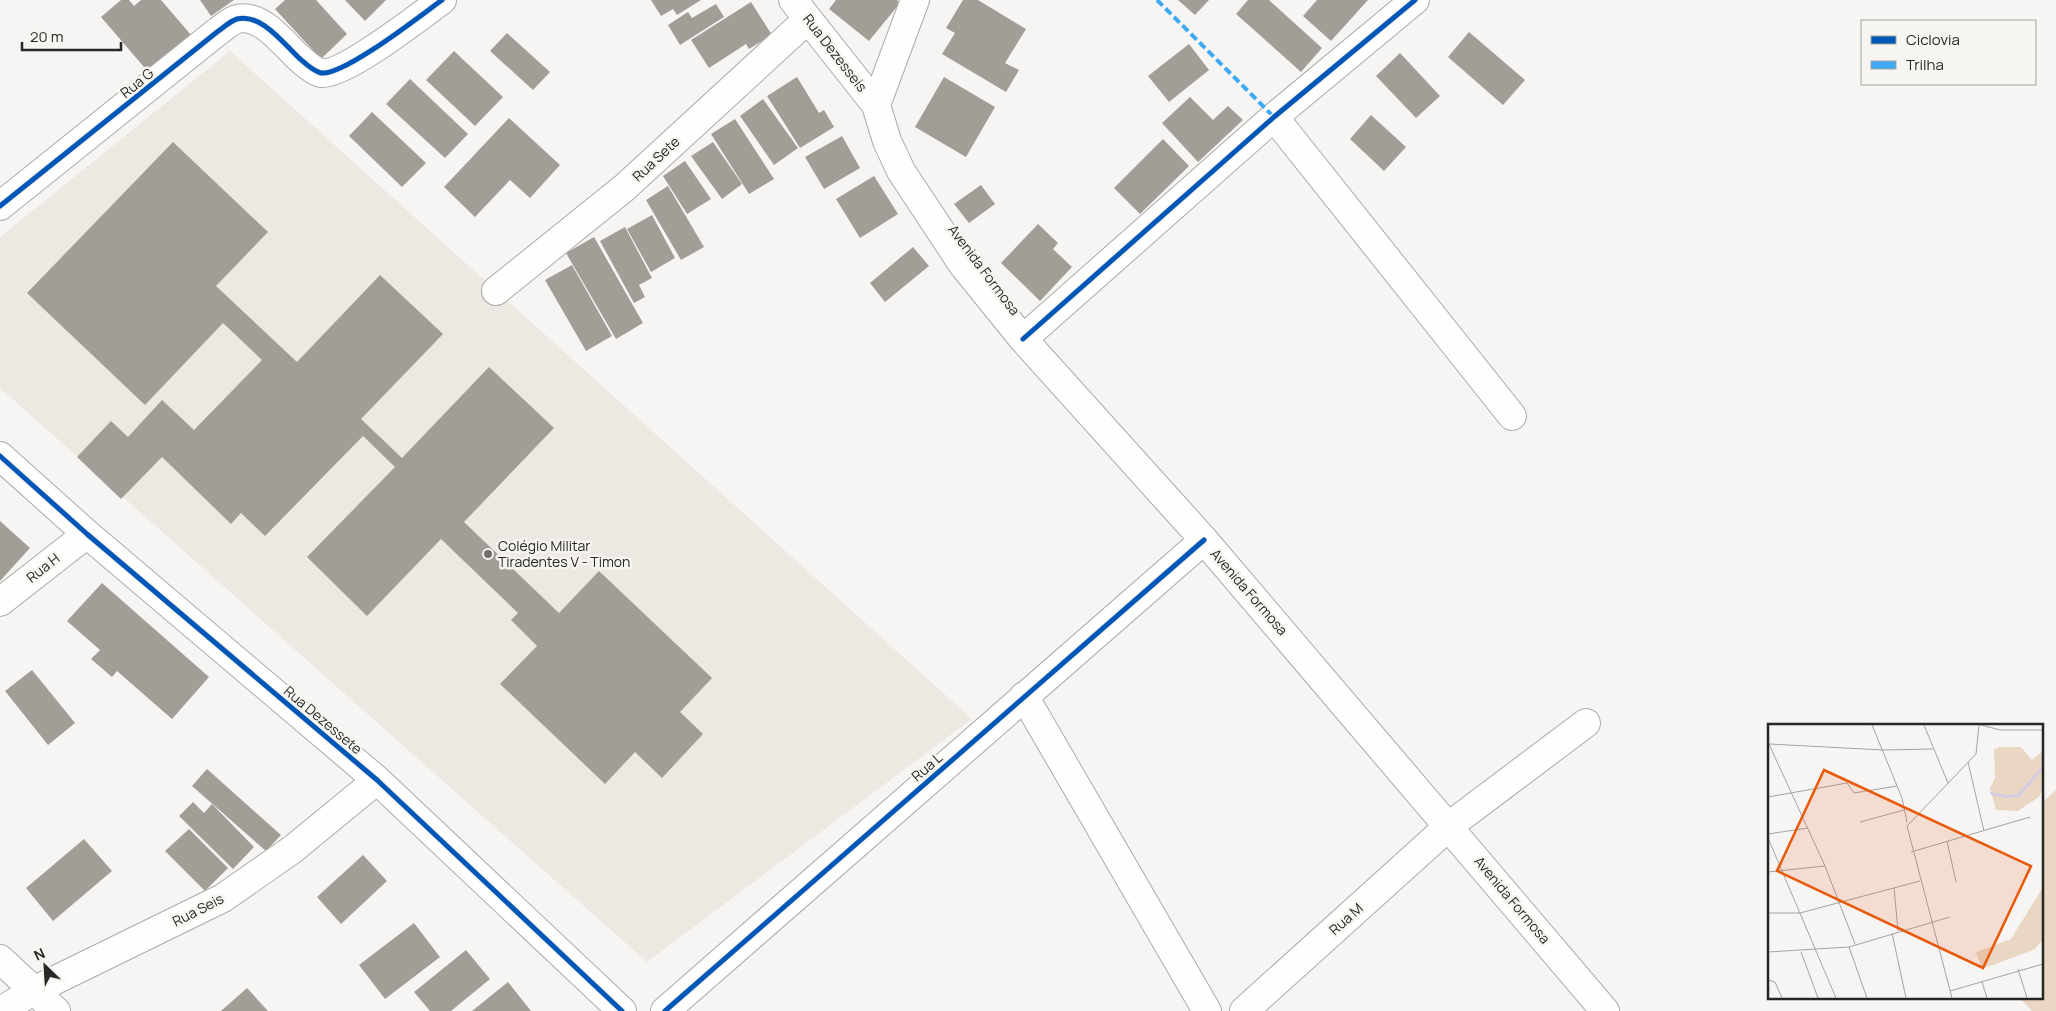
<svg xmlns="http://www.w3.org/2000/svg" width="2056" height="1011" viewBox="0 0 2056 1011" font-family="Manrope,sans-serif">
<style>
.built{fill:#ede8e2}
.forest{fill:#e9d6c3}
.building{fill:#a39d97}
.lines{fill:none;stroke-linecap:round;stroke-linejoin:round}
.minor-casing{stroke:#acabaa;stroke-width:30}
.major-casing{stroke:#acabaa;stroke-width:30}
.minor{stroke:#fefefd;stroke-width:28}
.major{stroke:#fefefd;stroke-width:28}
.quiet{stroke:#3fa9f5;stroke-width:4;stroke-dasharray:8 4;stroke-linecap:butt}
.cycleway-casing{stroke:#f7f5f2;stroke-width:8}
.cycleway{stroke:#0057b8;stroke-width:5}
.poi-dot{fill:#706f6e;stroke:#f7f5f2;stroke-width:2}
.labels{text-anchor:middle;stroke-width:5;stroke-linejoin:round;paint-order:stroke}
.street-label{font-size:14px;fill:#282726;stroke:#f7f5f2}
.poi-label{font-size:14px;fill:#282726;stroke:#f7f5f2;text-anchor:start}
.inset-river{fill:none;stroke:#d3cce8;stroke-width:2.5}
.inset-road{fill:none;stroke:#a4a3a1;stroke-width:1}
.view{fill:#e8590c;fill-opacity:0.15;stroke:#e8590c;stroke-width:2.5}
.inset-edge{fill:none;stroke:#282726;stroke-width:2.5}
</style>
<rect width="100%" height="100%" fill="#f6f5f3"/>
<path class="built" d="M 230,51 L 972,719 L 647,962 L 0,388 L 0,237 Z"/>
<path class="forest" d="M 2056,790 L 2056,1011 L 2032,1011 L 2019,997 L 2042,997 L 2042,803 Z"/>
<path class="building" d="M 121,0 L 129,0 L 134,6 L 141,0 L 161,0 L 198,43 L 150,74 L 101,17 Z
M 200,0 L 234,0 L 211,16 Z
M 285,0 L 316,0 L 347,34 L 321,59 L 275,9 Z
M 345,0 L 386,0 L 365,21 Z
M 651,0 L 701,0 L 677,15 L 673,9 L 661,16 Z
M 836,0 L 897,0 L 900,3 L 869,41 L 829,9 Z
M 963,0 L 978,0 L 1026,29 L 1005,63 L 1019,70 L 1006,92 L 942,54 L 955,33 L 946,28 Z
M 1178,0 L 1209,0 L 1195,15 Z
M 1248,0 L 1269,0 L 1322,48 L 1301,72 L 1236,14 Z
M 1317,0 L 1368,0 L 1331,41 L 1303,16 Z
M 751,2 L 772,35 L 749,49 L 746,44 L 709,68 L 691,40 Z
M 716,4 L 724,17 L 680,45 L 668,25 L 688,12 L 692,18 Z
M 1469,32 L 1525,80 L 1503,105 L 1448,57 Z
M 507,33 L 550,72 L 533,90 L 490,51 Z
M 1189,44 L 1209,70 L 1169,102 L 1148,76 Z
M 454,51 L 503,97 L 475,126 L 426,80 Z
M 1400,53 L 1440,96 L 1416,118 L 1376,76 Z
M 797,77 L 819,113 L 824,110 L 834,127 L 800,148 L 767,96 Z
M 944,77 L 995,107 L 966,157 L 915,127 Z
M 410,79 L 468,134 L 445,158 L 386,104 Z
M 1190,97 L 1213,120 L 1228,106 L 1243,120 L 1198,162 L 1162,123 Z
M 763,99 L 798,148 L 774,165 L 740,116 Z
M 372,112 L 426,163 L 402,187 L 349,136 Z
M 1371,115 L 1406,147 L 1384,171 L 1350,139 Z
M 509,118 L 560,165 L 530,198 L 510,180 L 475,217 L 444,187 Z
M 735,119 L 774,179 L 749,194 L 711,134 Z
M 842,136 L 860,168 L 824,189 L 805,157 Z
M 1163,139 L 1189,166 L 1140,214 L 1114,188 Z
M 173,142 L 268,232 L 216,286 L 297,362 L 380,275 L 443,334 L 361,419 L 402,458 L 489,367 L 554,428 L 464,522 L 559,613 L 599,571 L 712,678 L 680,712 L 703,734 L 662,778 L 635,752 L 605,784 L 500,684 L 537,646 L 511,620 L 518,613 L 441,539 L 367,616 L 307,557 L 395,467 L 363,436 L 265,536 L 241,513 L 231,524 L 162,457 L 121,499 L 77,457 L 111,421 L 128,437 L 162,400 L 194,430 L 262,360 L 223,323 L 145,405 L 27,293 Z
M 713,142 L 742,184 L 722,199 L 691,156 Z
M 685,161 L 711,199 L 687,214 L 663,176 Z
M 874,176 L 898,214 L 860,238 L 836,199 Z
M 981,185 L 995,204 L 969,223 L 954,204 Z
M 668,186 L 704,247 L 681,260 L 646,200 Z
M 652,215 L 675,258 L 651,272 L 627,229 Z
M 1038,224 L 1058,243 L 1053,249 L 1072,267 L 1040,301 L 1001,263 Z
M 625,227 L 652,278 L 639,285 L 645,297 L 634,303 L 600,241 Z
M 594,237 L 643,323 L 616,339 L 566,253 Z
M 913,247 L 929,266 L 885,302 L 870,283 Z
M 572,265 L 612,336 L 586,351 L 545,280 Z
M 0,521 L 30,548 L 0,581 Z
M 102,583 L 209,677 L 172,719 L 117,671 L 112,677 L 91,659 L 100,650 L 67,621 Z
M 32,670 L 75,723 L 48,745 L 5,691 Z
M 207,769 L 281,835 L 266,851 L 192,786 Z
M 193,802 L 204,813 L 212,804 L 254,847 L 233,869 L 179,816 Z
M 189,829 L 228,868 L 205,891 L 165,851 Z
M 84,839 L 112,871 L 53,921 L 26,888 Z
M 363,855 L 387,881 L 341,924 L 317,897 Z
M 414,923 L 440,957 L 385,999 L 359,965 Z
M 466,950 L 490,979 L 451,1011 L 430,1011 L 414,992 Z
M 508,982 L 531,1011 L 472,1011 Z
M 247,988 L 268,1011 L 221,1011 Z"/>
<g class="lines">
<defs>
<path id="minor" d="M 793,0 L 876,105
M 1274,117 L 1512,416
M 0,206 L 217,32 C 223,28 230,21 237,19 C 261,13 283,43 299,58 C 305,63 313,71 321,73 C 344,76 421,15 442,0
M 496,291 L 624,188 L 808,19
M 1023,339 L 1274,117 L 1415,0
M 0,456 L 87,534 L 377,780 L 622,1011
M 0,602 L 87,534
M 1024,696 L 1207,1011
M 0,959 L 56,1011
M 1,1011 L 33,991 L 223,898 L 293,849 L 377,780
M 665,1011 L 1204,540
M 1244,1011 L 1449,826 L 1586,723"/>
<path id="major" d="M 915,0 L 876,105 L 887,141 L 901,171 L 963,265 L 1023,339 L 1204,540 L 1605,1011"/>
</defs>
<use href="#minor" class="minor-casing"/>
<use href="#major" class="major-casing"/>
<use href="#minor" class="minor"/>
<use href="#major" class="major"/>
<path class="quiet" d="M 1157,0 L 1274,117"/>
<defs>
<path id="cycleway" d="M 0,206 L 217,32 C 223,28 230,21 237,19 C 261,13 283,43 299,58 C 305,63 313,71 321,73 C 344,76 421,15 442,0
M 1023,339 L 1274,117 L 1415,0
M 0,456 L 87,534 L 377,780 L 622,1011
M 665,1011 L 1204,540"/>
</defs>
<use href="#cycleway" class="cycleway-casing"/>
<use href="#cycleway" class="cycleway"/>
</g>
<circle class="poi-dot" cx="488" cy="554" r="5"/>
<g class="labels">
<g class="street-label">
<text transform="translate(835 53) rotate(52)" y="5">Rua Dezesseis</text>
<text transform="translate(137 83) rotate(-39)" y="5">Rua G</text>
<text transform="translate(656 159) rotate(-43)" y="5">Rua Sete</text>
<text transform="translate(984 270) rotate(53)" y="5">Avenida Formosa</text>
<text transform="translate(43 568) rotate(-38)" y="5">Rua H</text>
<text transform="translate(1249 592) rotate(49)" y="5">Avenida Formosa</text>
<text transform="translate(323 720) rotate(40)" y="5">Rua Dezessete</text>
<text transform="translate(927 767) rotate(-41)" y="5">Rua L</text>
<text transform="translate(1512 900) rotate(50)" y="5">Avenida Formosa</text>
<text transform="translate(198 910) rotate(-27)" y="5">Rua Seis</text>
<text transform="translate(1346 919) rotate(-42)" y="5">Rua M</text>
</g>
<g class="poi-label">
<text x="498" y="551">Colégio Militar<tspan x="498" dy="16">Tiradentes V - Timon</tspan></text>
</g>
</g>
<g transform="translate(1768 724)">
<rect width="275" height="275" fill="#f6f5f3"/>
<path d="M 232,23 L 253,23 L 264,36 L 275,27 L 275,64 L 271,73 L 250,87 L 228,86 L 222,64 L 227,54 L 226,25 ZM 275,163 L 275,215 L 267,225 L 214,245 L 208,228 L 243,215 Z" fill="#e9d6c3"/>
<path class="inset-river" d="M 222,69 L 239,73 L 251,71 L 275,43"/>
<path class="inset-road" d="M 104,1 L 134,74 L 139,98M 156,1 L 180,59M 213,1 L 232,6 L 275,6M 0,18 L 57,142 L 87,220M 1,20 L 115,26 L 165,25M 200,38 L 216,107M 0,73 L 79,59 L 86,69 L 129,62M 92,98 L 136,86M 0,110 L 40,104M 0,114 L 68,274M 179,117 L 188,158M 143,128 L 262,93M 0,148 L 57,142M 126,164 L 130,207M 0,189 L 32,189 L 152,157M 124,209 L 138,274M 81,223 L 99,274M 0,228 L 81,223 L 182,193M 33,228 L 50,274M 250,245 L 259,274M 0,256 L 7,258 L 14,274M 214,258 L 219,274M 182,267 L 275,240M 184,274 L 139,102 L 208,30 L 211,1"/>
<path class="view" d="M 56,46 L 263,142 L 215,244 L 9,147 Z"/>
<rect width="275" height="275" class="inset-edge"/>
</g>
<rect x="1861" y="20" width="175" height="65" fill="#f7f5f2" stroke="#a4a3a0"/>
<rect x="1871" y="36" width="25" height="8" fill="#0057b8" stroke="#a4a3a0"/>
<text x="1906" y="45" font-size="15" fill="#282726">Ciclovia</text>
<rect x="1871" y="61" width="25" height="8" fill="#3fa9f5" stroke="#a4a3a0"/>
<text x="1906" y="70" font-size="15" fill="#282726">Trilha</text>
<g transform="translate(45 966) rotate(335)" stroke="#f7f5f2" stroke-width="4" paint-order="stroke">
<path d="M0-4L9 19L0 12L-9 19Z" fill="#282726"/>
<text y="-8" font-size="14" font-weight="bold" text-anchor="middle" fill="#282726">N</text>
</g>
<path d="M22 42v8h99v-8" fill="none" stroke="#282726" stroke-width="2.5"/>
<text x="30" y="42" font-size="15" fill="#282726" stroke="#f7f5f2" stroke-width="4" paint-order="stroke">20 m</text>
</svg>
